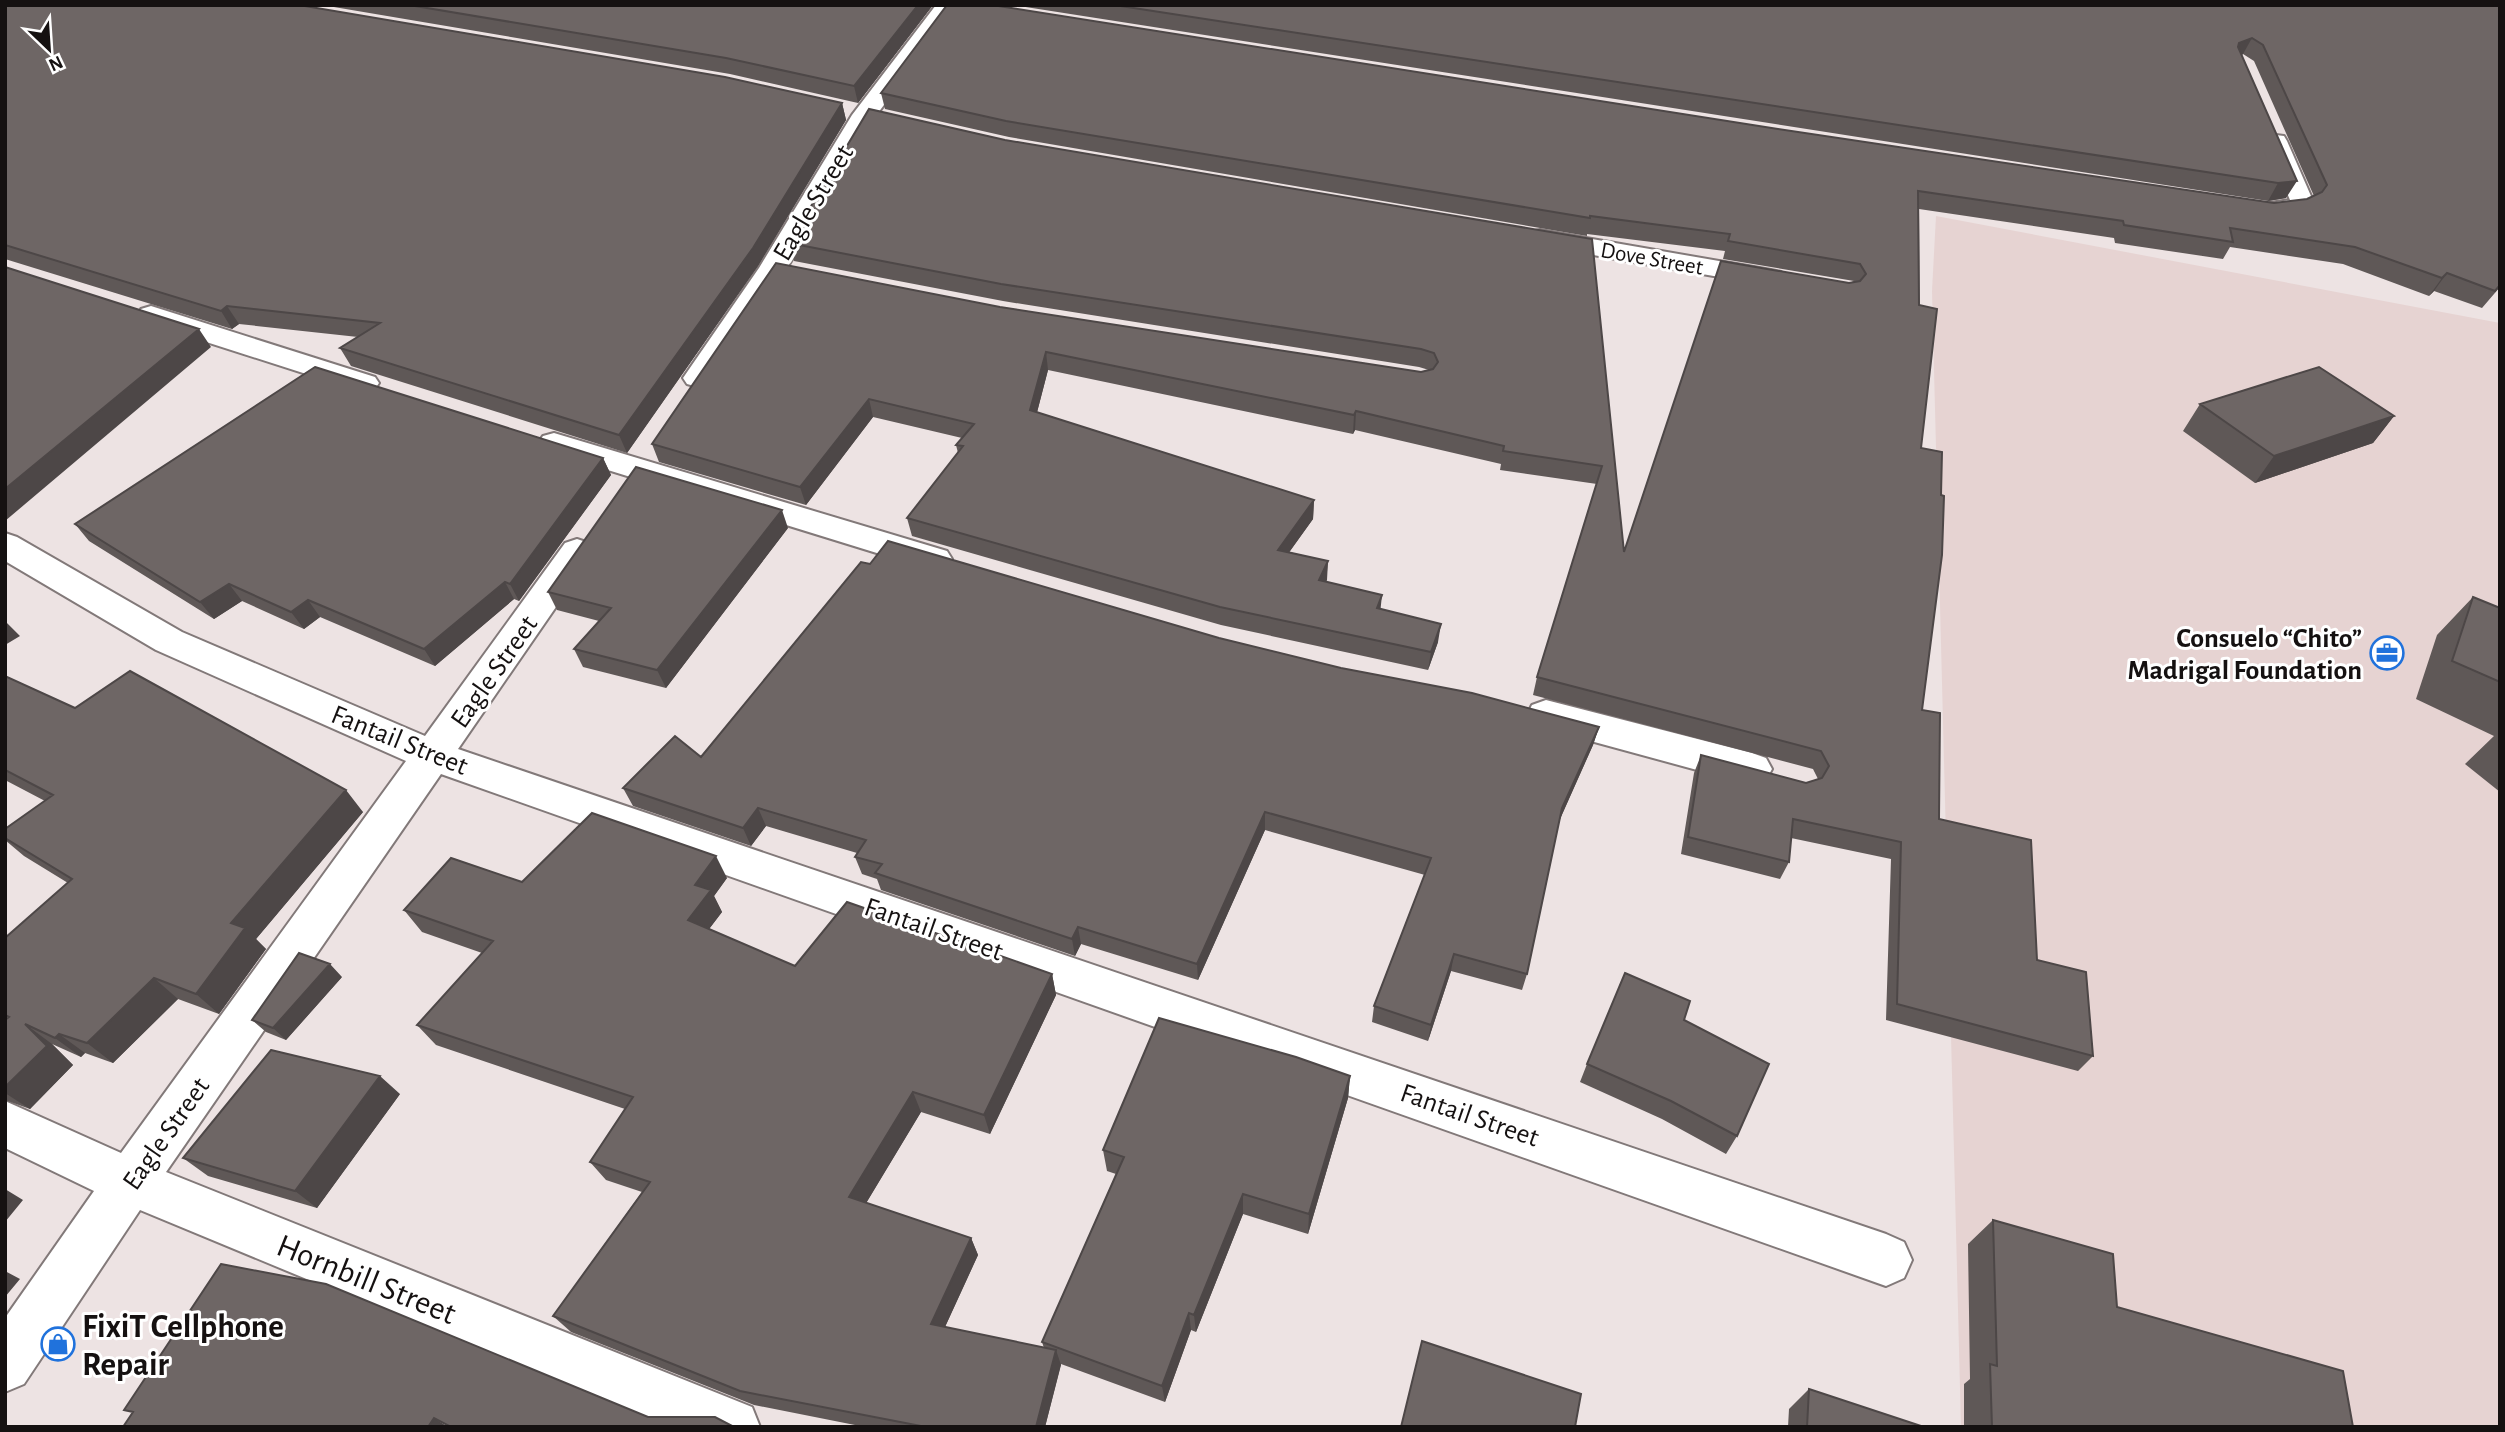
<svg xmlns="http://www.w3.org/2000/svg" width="2505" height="1432" viewBox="0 0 2505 1432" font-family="'Alegreya Sans',sans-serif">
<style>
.built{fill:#e6d3d2}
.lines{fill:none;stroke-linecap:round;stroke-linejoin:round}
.service-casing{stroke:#827979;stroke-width:4}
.minor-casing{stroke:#827979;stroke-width:4}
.service{fill:#fff;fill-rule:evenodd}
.minor{fill:#fff;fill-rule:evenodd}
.wall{fill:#5f5857}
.shaded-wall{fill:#4d4747}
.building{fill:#6e6665;stroke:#4d4747;stroke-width:2}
.labels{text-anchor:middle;stroke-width:6;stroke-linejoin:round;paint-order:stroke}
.far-street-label{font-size:23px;fill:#151111;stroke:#fff}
.street-label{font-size:28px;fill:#151111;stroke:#fff}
.poi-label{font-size:28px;font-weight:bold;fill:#151111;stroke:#fff;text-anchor:end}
.near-street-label{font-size:33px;fill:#151111;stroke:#fff}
.near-poi-label{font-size:33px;font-weight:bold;fill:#151111;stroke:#fff;text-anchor:start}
</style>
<rect width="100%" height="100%" fill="#ede3e3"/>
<path class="built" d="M 1936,216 L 2500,323 L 2500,1427 L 1961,1427 L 1932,291 Z"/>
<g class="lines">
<defs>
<path id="service" d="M 2276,135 L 2284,136 L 2287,141 L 2314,203 C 2304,217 2272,219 2257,215 L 2254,210 L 2257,205 L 2290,200 L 2265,141 L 2268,136 Z"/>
<path id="minor" d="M 936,5 L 958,5 L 875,117 L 787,268 L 709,384 L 698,387 L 687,384 L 683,378 L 759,268 L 852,115 Z
M 1540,230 L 1771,270 L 1781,272 L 1785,278 L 1781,284 L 1771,286 L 1530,244 L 1526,238 L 1530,232 Z
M 151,306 L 375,377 L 379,383 L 375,389 L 364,392 L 353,389 L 141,321 L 137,315 L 141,309 Z
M 554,433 L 947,551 L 952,559 L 947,567 L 935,571 L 543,450 L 538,443 L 543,436 Z
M 5,533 L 17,537 L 182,632 L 425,736 L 565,543 L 577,539 L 589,543 L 594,551 L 589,559 L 458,749 L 1886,1234 L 1904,1242 L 1912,1260 L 1904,1278 L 1886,1286 L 441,774 L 166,1172 L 752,1407 L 760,1427 L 664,1427 L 140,1210 L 24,1384 L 5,1392 L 5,1318 L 94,1191 L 5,1148 L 5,1101 L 121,1153 L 406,761 L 156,650 L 5,561 Z
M 1546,700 L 1752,753 L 1766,758 L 1772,769 L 1766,780 L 1752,785 L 1532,725 L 1527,715 L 1532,705 Z"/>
</defs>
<use href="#service" class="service-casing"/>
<use href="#minor" class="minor-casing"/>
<use href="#service" class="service"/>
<use href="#minor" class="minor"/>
</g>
<path class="wall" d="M 5,5 L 842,103 L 846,120 L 758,266 L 627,453 L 351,366 L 340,348 L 358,337 L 239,324 L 232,329 L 5,259 Z
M 322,5 L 933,5 L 858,103 L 730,74 Z
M 1013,5 L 2500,5 L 2500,287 L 2482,308 L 2434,291 L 2429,296 L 2343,264 L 2230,247 L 2223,259 L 2115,243 L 2114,238 L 1919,209 L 1922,710 L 1939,819 L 2037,960 L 2093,1056 L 2078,1071 L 1886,1020 L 1891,859 L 1791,838 L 1789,862 L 1780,879 L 1681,854 L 1694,773 L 1701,755 L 1806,783 L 1818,779 L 1813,769 L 1533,695 L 1537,677 L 1597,484 L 1500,470 L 1501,464 L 1355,430 L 1353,434 L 1048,370 L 1037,412 L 1314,500 L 1313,519 L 1289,552 L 1328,561 L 1326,582 L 1381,609 L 1438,642 L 1428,670 L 1221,625 L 912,536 L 907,518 L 958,453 L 956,445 L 962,438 L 873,417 L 806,505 L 659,462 L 652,444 L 1000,307 L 1421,372 L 1429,370 L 1419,367 L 1003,301 L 794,261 L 789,243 L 1005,140 L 1592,239 L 1624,552 L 1849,283 L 1854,281 L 1723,259 L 1725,251 L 1587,234 L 1587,236 L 1009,137 L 885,109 L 881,93 L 1778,129 L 2274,203 L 2307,199 L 2314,196 L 2254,61 L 2243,54 L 2242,55 L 2286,198 L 2268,201 Z
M 2200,404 L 2394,416 L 2373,443 L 2255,483 L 2183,431 Z
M 603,458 L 611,475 L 519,601 L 514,599 L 435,666 L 320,617 L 304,629 L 242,601 L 214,619 L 89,541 L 75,524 Z
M 788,528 L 666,688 L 583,667 L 574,649 L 599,621 L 557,610 L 548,592 Z
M 2473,597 L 2500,608 L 2500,792 L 2465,764 L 2494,736 L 2416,699 L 2437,635 Z
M 1219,638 L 1341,668 L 1599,727 L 1593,745 L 1559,821 L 1527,974 L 1522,990 L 1451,971 L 1428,1041 L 1372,1022 L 1374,1006 L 1425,875 L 1265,830 L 1198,980 L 1081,944 L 1075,956 L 881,890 L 877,879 L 862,874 L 855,857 L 857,853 L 766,826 L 751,846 L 633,806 L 623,788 L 701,757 Z
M 5,676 L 75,708 L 363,812 L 256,939 L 266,949 L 219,1014 L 178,999 L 113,1063 L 85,1053 L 81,1057 L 52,1044 L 73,1065 L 30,1109 L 5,1100 L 5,938 L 68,883 L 24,856 L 5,840 L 5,829 L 45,801 L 5,780 Z
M 727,878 L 714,896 L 722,912 L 709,929 L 795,966 L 1052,974 L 1056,995 L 990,1134 L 921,1112 L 866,1203 L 971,1238 L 978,1255 L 945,1327 L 1044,1348 L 1042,1342 L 1116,1174 L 1107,1171 L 1103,1150 L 1350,1076 L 1348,1098 L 1308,1234 L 1243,1214 L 1196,1332 L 1191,1330 L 1165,1402 L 1061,1364 L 1045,1427 L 865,1427 L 754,1405 L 571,1332 L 553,1316 L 642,1192 L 606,1180 L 590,1162 L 625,1109 L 436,1045 L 417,1025 L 482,953 L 422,932 L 404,910 L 522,882 Z
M 342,977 L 286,1040 L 266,1032 L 252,1020 Z
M 1684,1020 L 1737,1136 L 1726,1154 L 1662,1119 L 1580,1082 L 1587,1064 Z
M 400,1094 L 317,1208 L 208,1176 L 183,1158 Z
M 1993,1220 L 2117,1307 L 2353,1427 L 1964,1427 L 1964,1384 L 1970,1379 L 1968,1244 Z
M 1422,1341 L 1575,1427 L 1401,1427 Z
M 1809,1389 L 1924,1427 L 1788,1427 L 1789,1409 Z"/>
<path class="shaded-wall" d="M 918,5 L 933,5 L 858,103 L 854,86 Z
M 2252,38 L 2243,54 L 2231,60 L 2239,43 Z
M 842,103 L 846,120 L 758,266 L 627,453 L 619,435 Z
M 2297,181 L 2286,198 L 2268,201 L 2278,183 Z
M 2447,273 L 2434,291 L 2429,296 L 2442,278 Z
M 227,306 L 239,324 L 232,329 L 221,311 Z
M 199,329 L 211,347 L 5,521 L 5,489 Z
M 1046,352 L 1048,370 L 1033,428 L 1030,410 Z
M 869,399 L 873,417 L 806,505 L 800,487 Z
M 1356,411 L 1355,430 L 1353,434 L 1354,415 Z
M 2394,416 L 2373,443 L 2255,483 L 2274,456 Z
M 603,458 L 611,475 L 519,601 L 510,584 Z
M 1314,500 L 1313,519 L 1278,568 L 1278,550 Z
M 782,510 L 788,528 L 666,688 L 657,670 Z
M 1328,561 L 1327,580 L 1318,599 L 1319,580 Z
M 505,582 L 514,599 L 435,666 L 424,649 Z
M 229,584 L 242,601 L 214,619 L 200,602 Z
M 1382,595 L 1380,614 L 1377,608 Z
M 308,600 L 320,617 L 304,629 L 291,612 Z
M 5,621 L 20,636 L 5,645 Z
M 1441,624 L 1438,642 L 1428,670 L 1431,652 Z
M 1599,727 L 1593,745 L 1557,826 L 1562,808 Z
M 346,790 L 363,812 L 256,939 L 266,949 L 219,1014 L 196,994 L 231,923 Z
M 758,808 L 766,826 L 751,846 L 743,828 Z
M 1265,812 L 1265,830 L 1198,980 L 1197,964 Z
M 716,856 L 727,878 L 714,896 L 722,912 L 700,941 L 688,920 L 695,885 Z
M 1078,927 L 1081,944 L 1075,956 L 1072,939 Z
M 1454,954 L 1451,971 L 1428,1041 L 1431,1025 Z
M 330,964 L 342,977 L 286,1040 L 273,1028 Z
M 1052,974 L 1056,995 L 990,1134 L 984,1115 Z
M 154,978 L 178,999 L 113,1063 L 87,1043 Z
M 25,1024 L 52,1044 L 73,1065 L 30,1109 L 5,1093 L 5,1087 Z
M 59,1034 L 85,1053 L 81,1057 L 55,1038 Z
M 380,1076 L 400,1094 L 317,1208 L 295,1191 Z
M 1350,1076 L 1348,1098 L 1308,1234 L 1309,1214 Z
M 913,1092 L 921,1112 L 859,1215 L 849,1197 Z
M 5,1189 L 23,1200 L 5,1222 Z
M 1243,1194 L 1243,1214 L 1196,1332 L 1194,1315 Z
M 971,1238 L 978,1255 L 939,1340 L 931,1324 Z
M 5,1271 L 20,1279 L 5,1297 Z
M 1189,1313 L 1191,1330 L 1165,1402 L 1162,1386 Z
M 1056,1350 L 1061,1365 L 1045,1427 L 1036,1427 Z
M 434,1418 L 448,1427 L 428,1427 Z"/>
<path class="building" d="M 5,5 L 299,5 L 725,77 L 842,103 L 753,248 L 619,435 L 340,348 L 380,323 L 227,306 L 221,311 L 5,245 Z
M 409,5 L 918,5 L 854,86 L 726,58 Z
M 947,5 L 992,5 L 1778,129 L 2274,203 L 2307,199 L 2322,192 L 2327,185 L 2263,45 L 2252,38 L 2239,43 L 2238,47 L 2297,181 L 2278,183 L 1114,5 L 2500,5 L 2500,285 L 2495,291 L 2447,273 L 2442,278 L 2355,247 L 2230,228 L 2233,242 L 2124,225 L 2123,221 L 1918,191 L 1919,305 L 1937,309 L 1921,448 L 1942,452 L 1941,495 L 1944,496 L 1942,555 L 1922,710 L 1940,713 L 1939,819 L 2031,840 L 2037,960 L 2086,972 L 2093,1056 L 1897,1004 L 1901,842 L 1793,819 L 1789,862 L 1688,837 L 1701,755 L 1806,783 L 1822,778 L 1829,766 L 1821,751 L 1537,677 L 1602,466 L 1503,451 L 1504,446 L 1356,411 L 1354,415 L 1046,352 L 1030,410 L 1314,500 L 1278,550 L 1328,561 L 1319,580 L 1382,595 L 1377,608 L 1441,624 L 1431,652 L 1220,607 L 907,518 L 963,446 L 956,445 L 974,424 L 869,399 L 800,487 L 652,444 L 776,263 L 1000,307 L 1421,372 L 1433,369 L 1438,362 L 1434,353 L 1421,349 L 1001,284 L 789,243 L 869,109 L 1005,140 L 1592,239 L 1624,552 L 1721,261 L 1849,283 L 1860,281 L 1866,274 L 1860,264 L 1728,241 L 1730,234 L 1590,216 L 1590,218 L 1006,121 L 881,93 Z
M 5,267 L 199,329 L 5,489 Z
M 315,367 L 603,458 L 510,584 L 505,582 L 424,649 L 308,600 L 291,612 L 229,584 L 200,602 L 75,524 Z
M 2319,367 L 2394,416 L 2274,456 L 2200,404 Z
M 636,467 L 782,510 L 657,670 L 574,649 L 611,608 L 548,592 Z
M 888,541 L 1219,638 L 1341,668 L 1472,693 L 1599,727 L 1562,808 L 1527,974 L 1454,954 L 1431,1025 L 1374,1006 L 1431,858 L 1265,812 L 1197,964 L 1078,927 L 1072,939 L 875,873 L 882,864 L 855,857 L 866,840 L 758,808 L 743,828 L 623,788 L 675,736 L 701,757 L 861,562 L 870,564 Z
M 2473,597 L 2500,608 L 2500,682 L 2452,661 Z
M 130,671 L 346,790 L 231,923 L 245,928 L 196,994 L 154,978 L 87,1043 L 59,1034 L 55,1038 L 25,1024 L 47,1046 L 5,1087 L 5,1020 L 9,1017 L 5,1015 L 5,938 L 72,879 L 5,838 L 5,829 L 53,795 L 5,770 L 5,676 L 75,708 Z
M 592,813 L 716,856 L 695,885 L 711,890 L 688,920 L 795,966 L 847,902 L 1052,974 L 984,1115 L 913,1092 L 849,1197 L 971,1238 L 931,1324 L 1056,1350 L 1036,1427 L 926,1427 L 740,1391 L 553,1316 L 650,1182 L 590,1162 L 633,1097 L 417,1025 L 493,941 L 404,910 L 451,858 L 522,882 Z
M 299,953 L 330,964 L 273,1028 L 252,1020 Z
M 1625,973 L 1690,1001 L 1684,1020 L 1769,1064 L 1737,1136 L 1671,1101 L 1587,1064 Z
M 1159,1018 L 1296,1057 L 1350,1076 L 1309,1214 L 1243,1194 L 1194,1315 L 1189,1313 L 1162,1386 L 1042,1342 L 1124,1157 L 1103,1150 Z
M 271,1050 L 380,1076 L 295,1191 L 183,1158 Z
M 1993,1220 L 2113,1254 L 2117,1307 L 2343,1371 L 2353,1427 L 1992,1427 L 1990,1364 L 1997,1366 Z
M 221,1264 L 326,1284 L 648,1417 L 715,1417 L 734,1427 L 451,1427 L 434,1418 L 428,1427 L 123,1427 L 133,1412 L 124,1410 Z
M 1422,1341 L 1581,1394 L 1575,1427 L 1401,1427 Z
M 1809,1389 L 1924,1427 L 1807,1427 Z"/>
<defs>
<symbol id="office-ring" viewBox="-11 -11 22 22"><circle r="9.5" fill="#fff" stroke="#2072dc" stroke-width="1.5"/><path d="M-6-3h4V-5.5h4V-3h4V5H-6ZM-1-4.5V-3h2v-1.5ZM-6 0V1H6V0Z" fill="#2072dc"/></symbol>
<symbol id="shop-ring" viewBox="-11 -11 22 22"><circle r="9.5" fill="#fff" stroke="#2072dc" stroke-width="1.5"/><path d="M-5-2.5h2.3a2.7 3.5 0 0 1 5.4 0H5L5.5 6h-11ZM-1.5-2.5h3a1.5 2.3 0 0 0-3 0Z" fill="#2072dc"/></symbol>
</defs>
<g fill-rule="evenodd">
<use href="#office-ring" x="2368" y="634" width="38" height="38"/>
<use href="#shop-ring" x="39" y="1325" width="38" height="38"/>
</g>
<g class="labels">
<g class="far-street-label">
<text transform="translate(1652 258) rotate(10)" y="8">Dove Street</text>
</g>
<g class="street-label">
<text transform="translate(812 202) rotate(-59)" y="10">Eagle Street</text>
<text transform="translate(493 671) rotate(-55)" y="10">Eagle Street</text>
<text transform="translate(400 739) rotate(22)" y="10">Fantail Street</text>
<text transform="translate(934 928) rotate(19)" y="10">Fantail Street</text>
<text transform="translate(1470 1114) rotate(19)" y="10">Fantail Street</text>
<text transform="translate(165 1133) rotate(-55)" y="10">Eagle Street</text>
</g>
<g class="poi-label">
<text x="2362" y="647">Consuelo “Chito”<tspan x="2362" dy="32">Madrigal Foundation</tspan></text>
</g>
<g class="near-street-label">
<text transform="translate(367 1278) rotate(22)" y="12">Hornbill Street</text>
</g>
<g class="near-poi-label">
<text x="82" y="1337">FixiT Cellphone<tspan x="82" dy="38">Repair</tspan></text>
</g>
</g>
<rect width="2505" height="1432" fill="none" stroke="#151111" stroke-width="14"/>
<g transform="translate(49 49) rotate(155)" stroke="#ffffff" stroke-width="5" paint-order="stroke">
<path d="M0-5L12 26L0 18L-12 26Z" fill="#151111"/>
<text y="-10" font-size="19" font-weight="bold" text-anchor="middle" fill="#151111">N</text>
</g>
</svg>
